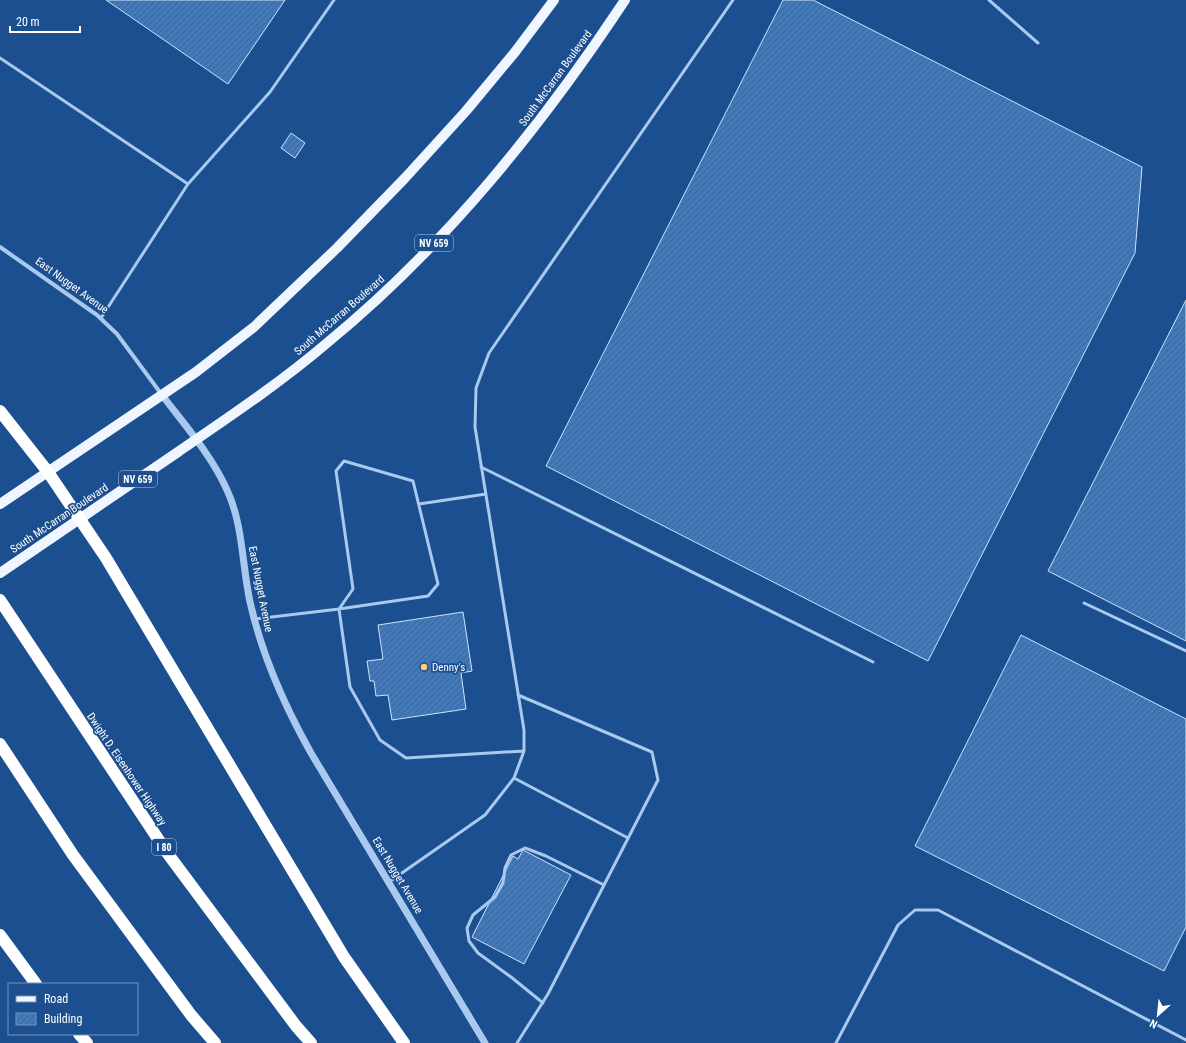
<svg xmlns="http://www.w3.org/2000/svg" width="1186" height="1043" viewBox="0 0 1186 1043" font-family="'Roboto Condensed',sans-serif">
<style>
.building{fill:url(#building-hatch);stroke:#cfe3fa}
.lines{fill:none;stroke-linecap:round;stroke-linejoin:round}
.service{stroke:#a9c9ee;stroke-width:3}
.minor{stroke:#a9c9ee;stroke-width:4}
.tertiary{stroke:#a9c9ee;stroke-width:7}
.primary{stroke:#f0f6ff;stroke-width:10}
.motorway{stroke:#fff;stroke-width:12}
.poi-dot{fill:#ffd166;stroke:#1b4f8f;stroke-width:1.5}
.labels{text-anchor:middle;stroke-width:3.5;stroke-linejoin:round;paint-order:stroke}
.shield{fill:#1b4f8f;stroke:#bbcadd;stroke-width:1}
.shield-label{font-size:10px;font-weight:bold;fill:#fff}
.street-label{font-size:11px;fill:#fff;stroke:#1b4f8f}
.poi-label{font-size:11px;fill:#fff;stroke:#1b4f8f;text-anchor:start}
</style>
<defs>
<pattern id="building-hatch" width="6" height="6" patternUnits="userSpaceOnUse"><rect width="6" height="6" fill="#4478b7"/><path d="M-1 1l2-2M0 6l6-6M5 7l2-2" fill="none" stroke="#486282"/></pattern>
</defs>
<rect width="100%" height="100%" fill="#1b4f8f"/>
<path class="building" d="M 106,0 L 285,0 L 228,84 Z
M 783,0 L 813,0 L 1142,167 L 1135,253 L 928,661 L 546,466 Z
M 291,133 L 305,143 L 295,158 L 281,148 Z
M 1186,300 L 1186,641 L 1048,571 Z
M 463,612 L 472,671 L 461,673 L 466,709 L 392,720 L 388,695 L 376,696 L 374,681 L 370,681 L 367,661 L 383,659 L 378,625 Z
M 1021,635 L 1186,719 L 1186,927 L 1164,971 L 915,846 Z
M 523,850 L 571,875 L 524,964 L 472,937 L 513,856 L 518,859 Z"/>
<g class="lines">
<path class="service" d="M 989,0 L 1038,43
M 0,58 L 188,184
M 101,318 L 188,184 L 270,92 L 334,0
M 481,467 L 873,662
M 419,504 L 486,494
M 1084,603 L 1186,651
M 255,619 L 339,609 L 428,596 L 438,584 L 413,481 L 344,461 L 336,471 L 353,589 L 339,609 L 350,687 L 380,740 L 406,758 L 524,751
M 514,778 L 628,838
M 389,882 L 485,815 L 514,778 L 524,751 L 524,730 L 475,427 L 476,388 L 489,353 L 733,0
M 543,1003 L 511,977 L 478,953 L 469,941 L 467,928 L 473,915 L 495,897 L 503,883 L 505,868 L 511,855 L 525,848 L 546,856 L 604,885
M 517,1043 L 548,994 L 658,780 L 652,752 L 518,695
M 836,1043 L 898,925 L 915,910 L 938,910 L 1186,1040"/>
<path class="minor" d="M 0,247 L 97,315 L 117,334 L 162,395"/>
<path class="tertiary" d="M 162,395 C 184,424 212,456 227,490 C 243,524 242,565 250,602 C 262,656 284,705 311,753 L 485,1043"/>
<path class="primary" d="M 0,504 L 196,372 L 254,327 L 337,248 L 405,178 L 466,111 L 515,52 L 554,0
M 0,573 C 59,533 119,492 178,452 C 229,417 280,383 327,343 C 445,246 541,127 625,0"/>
<path class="motorway" d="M 0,411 L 48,472 L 106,558 L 344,957 L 404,1043
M 0,600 L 168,854 L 296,1026 L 311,1043
M 0,744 L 73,855 L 191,1015 L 215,1043
M 0,935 L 36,984
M 79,1034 L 87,1043"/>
</g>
<circle class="poi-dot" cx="424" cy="667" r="4"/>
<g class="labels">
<g class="shield">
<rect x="415" y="235" width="38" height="16" rx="3"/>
<rect x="119" y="471" width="38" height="16" rx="3"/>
<rect x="152" y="839" width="24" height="16" rx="3"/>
</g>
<g class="shield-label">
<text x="434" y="247">NV 659</text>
<text x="138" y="483">NV 659</text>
<text x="164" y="851">I 80</text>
</g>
<g class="street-label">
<text transform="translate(555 78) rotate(-54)" y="4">South McCarran Boulevard</text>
<text transform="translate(72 285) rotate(36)" y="4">East Nugget Avenue</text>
<text transform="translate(339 315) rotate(-41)" y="4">South McCarran Boulevard</text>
<text transform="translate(59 518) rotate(-34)" y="4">South McCarran Boulevard</text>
<text transform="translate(261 589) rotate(79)" y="4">East Nugget Avenue</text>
<text transform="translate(127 769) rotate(56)" y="4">Dwight D. Eisenhower Highway</text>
<text transform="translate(398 875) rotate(59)" y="4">East Nugget Avenue</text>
</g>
<g class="poi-label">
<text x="432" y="671">Denny's</text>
</g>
</g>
<rect x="8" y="983" width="130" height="52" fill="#1b4f8f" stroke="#7695bc"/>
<rect x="16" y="996" width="20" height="6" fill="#f0f6ff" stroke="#7695bc"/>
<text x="44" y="1003" font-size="12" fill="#ffffff">Road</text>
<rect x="16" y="1013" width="20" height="12" fill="url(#building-hatch)" stroke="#7695bc"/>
<text x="44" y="1023" font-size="12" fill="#ffffff">Building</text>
<g transform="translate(1158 1015) rotate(207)" stroke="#1b4f8f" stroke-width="3" paint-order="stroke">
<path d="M0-3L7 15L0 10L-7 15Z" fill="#ffffff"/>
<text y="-6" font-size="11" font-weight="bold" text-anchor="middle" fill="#ffffff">N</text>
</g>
<path d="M10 26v6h70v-6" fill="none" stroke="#ffffff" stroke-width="2"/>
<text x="16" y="26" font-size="12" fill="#ffffff" stroke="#1b4f8f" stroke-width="3" paint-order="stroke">20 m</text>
</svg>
